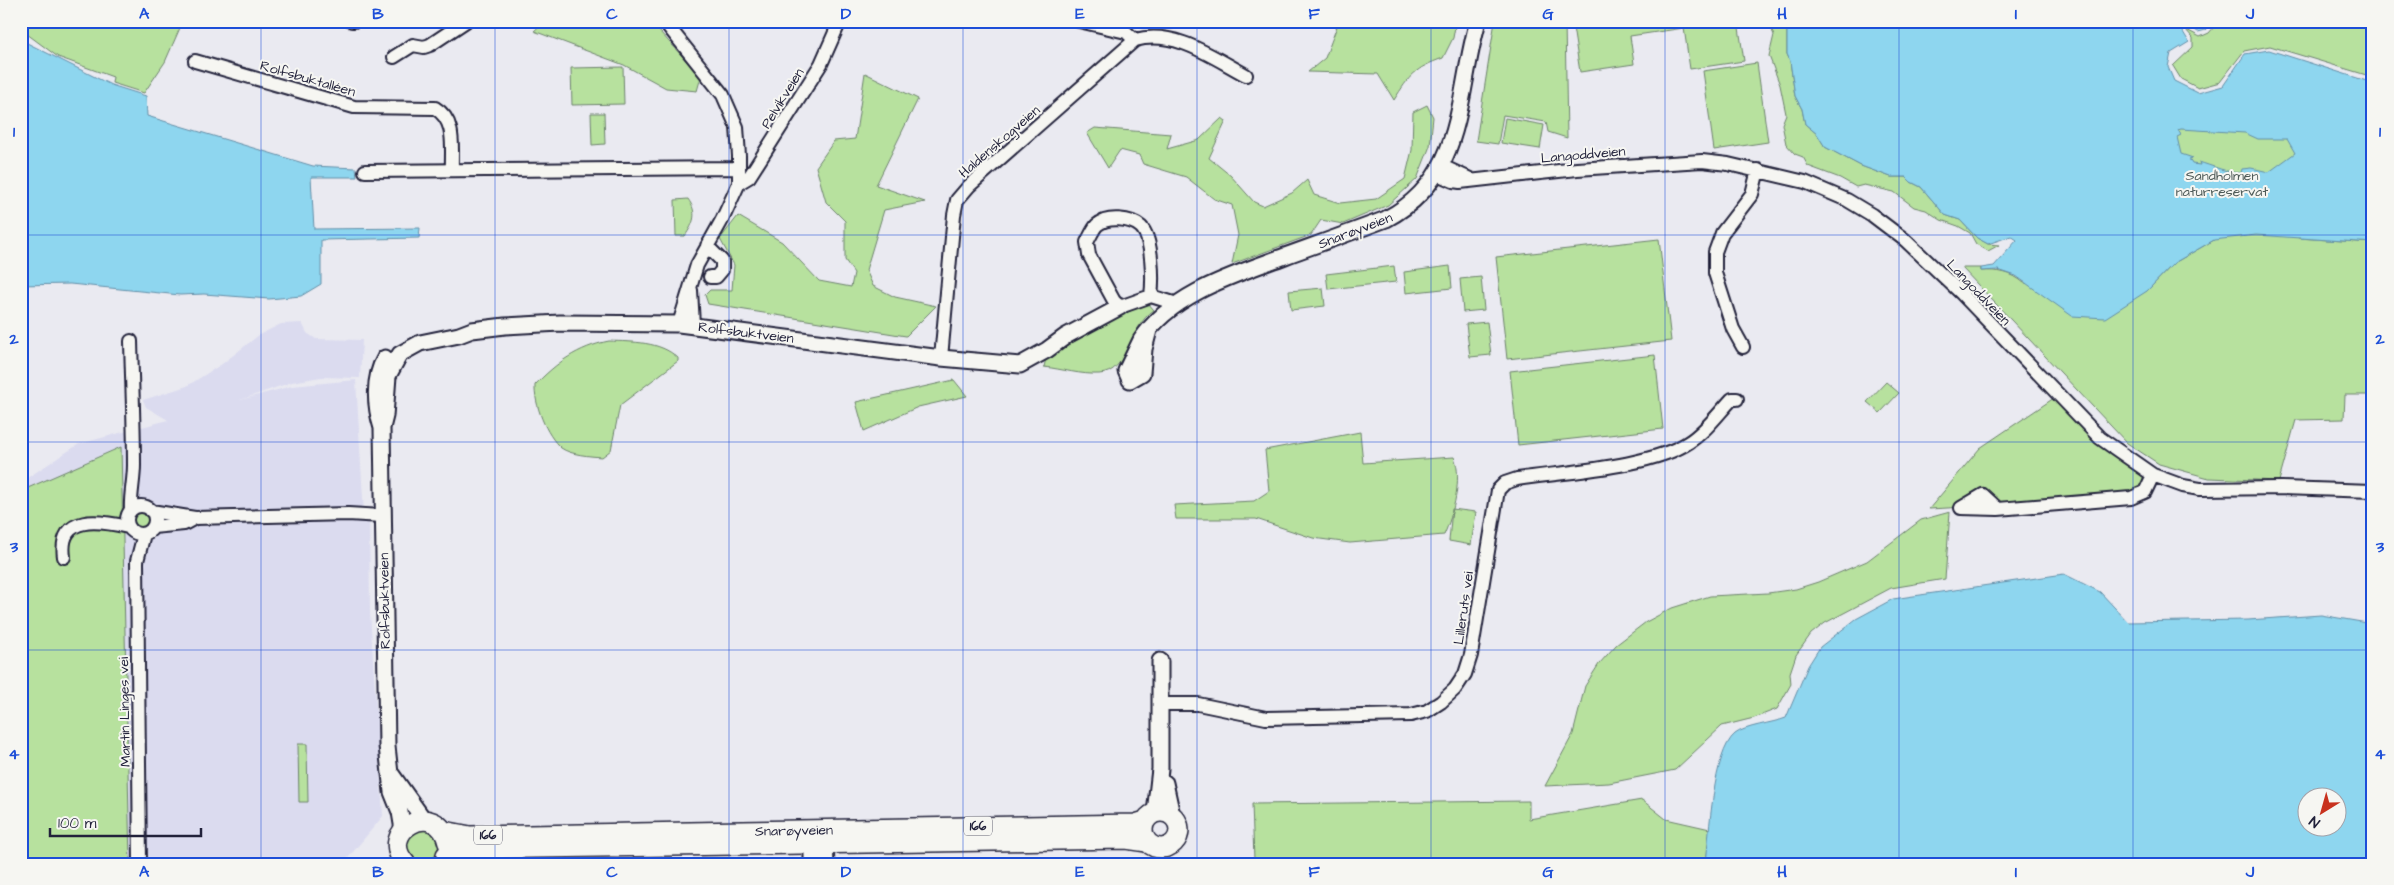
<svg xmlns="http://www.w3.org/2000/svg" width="2394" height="885" viewBox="0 0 2394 885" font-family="'Architects Daughter',sans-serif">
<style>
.built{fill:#dbdbef}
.green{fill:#b7e19e;stroke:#6c826c}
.water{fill:#8ed6ef;stroke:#638ea7;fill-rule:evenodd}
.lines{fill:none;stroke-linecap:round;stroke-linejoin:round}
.minor-casing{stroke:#22223b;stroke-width:16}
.tertiary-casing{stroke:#22223b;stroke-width:19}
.primary-casing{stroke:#22223b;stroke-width:22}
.minor{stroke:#f6f6f2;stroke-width:12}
.tertiary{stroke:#f6f6f2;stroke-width:15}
.primary{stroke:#f6f6f2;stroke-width:19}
.grid{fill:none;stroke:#1d4ed8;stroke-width:1;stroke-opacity:0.55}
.labels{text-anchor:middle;stroke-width:4;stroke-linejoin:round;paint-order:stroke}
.shield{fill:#f6f6f2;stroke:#626272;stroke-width:1}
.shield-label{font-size:12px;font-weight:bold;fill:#22223b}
.street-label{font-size:14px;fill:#22223b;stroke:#f6f6f2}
.park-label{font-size:14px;fill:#4f5b59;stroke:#f6f6f2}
.neatline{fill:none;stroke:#1d4ed8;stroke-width:2}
.grid-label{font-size:16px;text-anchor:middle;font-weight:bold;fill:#1d4ed8}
</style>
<rect width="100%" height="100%" fill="#eaeaf1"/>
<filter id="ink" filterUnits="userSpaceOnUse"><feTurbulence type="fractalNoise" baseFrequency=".02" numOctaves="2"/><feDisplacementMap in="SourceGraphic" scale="10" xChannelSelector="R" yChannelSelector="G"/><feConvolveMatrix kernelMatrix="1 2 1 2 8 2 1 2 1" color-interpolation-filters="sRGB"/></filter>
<g filter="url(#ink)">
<path class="built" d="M 302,323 L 307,333 L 316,339 L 362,340 L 360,378 L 321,377 L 292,382 L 240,400 L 292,386 L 356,380 L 364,515 L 369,516 L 370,612 L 383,816 L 343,864 L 21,864 L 21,482 L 79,444 L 168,420 L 146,407 L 143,400 L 187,386 L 222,364 L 259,335 L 281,324 Z"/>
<path class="green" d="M 21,21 L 183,21 L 165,62 L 144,93 L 112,83 L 113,77 L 58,57 L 27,34 L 21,33 Z
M 545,21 L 650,21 L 701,77 L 697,91 L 666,88 L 624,65 L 534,31 Z
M 1339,21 L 1456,21 L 1453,38 L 1443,58 C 1415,68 1410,75 1394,100 L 1378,74 L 1308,72 L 1325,58 Z
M 1495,21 L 1565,21 L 1567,138 L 1548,132 L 1546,122 L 1503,115 L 1498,144 L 1476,141 Z
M 1572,21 L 1738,21 L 1744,61 L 1690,69 L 1684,28 L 1630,36 L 1634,64 L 1580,72 Z
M 1768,21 L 1787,21 L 1787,54 L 1790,61 L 1795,96 L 1802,109 L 1805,124 L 1817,134 L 1825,147 L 1861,166 L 1891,177 L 1906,177 L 1911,182 L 1921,187 L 1945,215 L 1960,220 L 1977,238 L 1988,244 L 1999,245 L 1988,251 L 1976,244 L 1970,233 L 1958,226 L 1941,220 L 1926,210 L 1914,207 L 1894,192 L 1864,185 L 1856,187 L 1840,178 L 1808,166 L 1803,157 L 1795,154 L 1786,144 L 1782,124 L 1786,114 L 1780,85 L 1769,56 L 1774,35 Z
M 2219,21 L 2373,21 L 2373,77 L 2270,46 L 2244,51 L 2220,82 L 2198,88 L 2181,79 L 2173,66 L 2193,47 L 2193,38 L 2185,29 L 2200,37 L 2209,33 Z
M 1757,63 L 1768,142 L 1714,150 L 1703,71 Z
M 623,67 L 624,104 L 572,105 L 571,68 Z
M 865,73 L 918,99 L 876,185 L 925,202 L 884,210 L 866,270 L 873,286 L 895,297 L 936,306 L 906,336 L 708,304 L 705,295 L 710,290 L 732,290 L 734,265 L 720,239 L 738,216 L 782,242 L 819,281 L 851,287 L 854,273 L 845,260 L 845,221 L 826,202 L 816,167 L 834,141 L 855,139 Z
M 1427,105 L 1433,117 L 1430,146 L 1417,179 L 1388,205 L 1343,224 L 1321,220 L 1311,235 L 1232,264 L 1238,235 L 1232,205 L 1214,199 L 1186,177 L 1143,164 L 1139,155 L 1120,150 L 1108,168 L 1087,133 L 1095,128 L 1171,134 L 1167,149 L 1199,140 L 1222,118 L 1226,121 L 1209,158 L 1231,176 L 1254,202 L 1263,206 L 1292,193 L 1307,180 L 1314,195 L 1340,203 L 1376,199 L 1405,179 L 1412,150 L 1413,112 Z
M 591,113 L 604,113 L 605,144 L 592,145 Z
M 1505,118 L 1544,125 L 1540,149 L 1501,143 Z
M 2107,118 L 2365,135 L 2298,238 L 2373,243 L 2373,395 L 2345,395 L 2344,419 L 2296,420 L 2279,481 L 2209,478 L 2159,464 L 2127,443 L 1962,268 L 1981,268 L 1981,271 C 1998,270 2011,272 2024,283 L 2147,291 L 2174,263 L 2214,240 Z
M 688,199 C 698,213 694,223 685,236 L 676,236 L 675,200 Z
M 1659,239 L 1671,341 L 1507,359 L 1496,257 Z
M 1394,266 L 1396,282 L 1328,289 L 1326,274 Z
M 1450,266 L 1452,288 L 1406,293 L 1404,272 Z
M 1481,277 L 1484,310 L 1463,312 L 1460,279 Z
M 1323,288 L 1325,306 L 1291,310 L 1289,291 Z
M 1148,303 L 1154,310 C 1128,327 1129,373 1099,374 C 1081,375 1062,369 1044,367 L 1046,358 C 1078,337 1112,318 1148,303 Z
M 1487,322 L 1491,355 L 1470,357 L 1466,324 Z
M 609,341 C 633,342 660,341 678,358 L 678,361 L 620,405 L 611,450 L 602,457 C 590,456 571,455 561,448 C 546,435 534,404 535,385 C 556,363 578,347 609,341 Z
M 1655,355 L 1663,429 L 1518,445 L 1510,371 Z
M 954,380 L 967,396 L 918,407 L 864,431 L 856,402 Z
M 1886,382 L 1899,393 L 1880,413 L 1867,402 Z
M 2054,398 L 2105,448 L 2143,477 L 2144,487 L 2131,498 L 1929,509 L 1980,448 Z
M 1360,432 L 1363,463 L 1454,457 C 1463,478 1453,515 1444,535 L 1350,543 L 1313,538 L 1256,519 L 1176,519 L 1174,505 L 1254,501 L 1269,491 L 1265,450 Z
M 121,447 L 130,864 L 21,864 L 21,491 Z
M 1452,509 L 1476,512 L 1471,545 L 1449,541 Z
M130 521a10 10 0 1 1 20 0a10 10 0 1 1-20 0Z
M 1950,512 L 1945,579 L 1891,588 L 1825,623 L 1811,634 L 1796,655 L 1790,673 L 1791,684 L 1777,709 L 1754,718 L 1722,726 L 1675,770 L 1609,783 L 1545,786 L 1573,734 L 1585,686 L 1599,664 L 1616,645 L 1646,622 L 1672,608 L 1710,596 L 1768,593 L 1796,589 L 1818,582 L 1867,561 L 1921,520 Z
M 298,744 L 307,744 L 308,802 L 299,802 Z
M 1642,800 L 1666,819 L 1710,829 L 1706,864 L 1327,864 L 1254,860 L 1252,804 L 1529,801 L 1529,819 Z
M407 845a16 16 0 1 1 32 0a16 16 0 1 1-32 0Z"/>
<path class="water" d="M 1787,21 L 2214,21 L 2206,30 L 2198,32 L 2182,22 L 2180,27 L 2189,42 L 2171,53 L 2168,67 L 2174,81 L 2198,93 L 2223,86 L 2245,54 L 2269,50 L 2373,83 L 2373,243 L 2256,235 L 2214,240 L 2174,263 L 2147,291 L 2105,318 L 2072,316 L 2016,276 L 1998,270 L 1981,271 L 1981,268 L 1994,266 L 2017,240 L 2011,236 L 1988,244 L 1977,238 L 1960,220 L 1945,215 L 1921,187 L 1911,182 L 1906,177 L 1891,177 L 1861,166 L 1825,147 L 1817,134 L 1805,124 L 1802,109 L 1795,96 L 1790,61 L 1787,54 ZM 2181,129 L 2245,133 L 2258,139 L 2287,139 L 2295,153 L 2269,172 L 2251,168 L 2242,169 L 2241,173 C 2232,174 2209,165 2199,162 L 2200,165 L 2192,164 L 2189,159 L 2193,158 L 2181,154 L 2177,137 L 2181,135 L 2178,130 Z
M 21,40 L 111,85 L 146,96 L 147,116 L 313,166 L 356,168 L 357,177 L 311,177 L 314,229 L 420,228 L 419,238 L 321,240 L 321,284 L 301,296 L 269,299 L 204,294 L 180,295 L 70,284 L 21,285 Z
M 2064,574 L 2100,592 L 2128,622 L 2248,620 L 2321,615 L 2373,624 L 2373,864 L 1706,864 C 1709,835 1713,752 1735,734 C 1745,726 1773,723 1786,718 L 1808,666 L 1820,647 L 1856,619 L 1893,599 ZM 2306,798 L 2336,798 L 2336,828 L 2306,828 Z"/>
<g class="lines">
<defs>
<path id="minor" d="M 352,21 L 354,21
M 664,21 L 723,95 L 737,127 L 739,156 L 739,183 L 722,220 L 697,265 L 679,324
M 1079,21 L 1126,32 L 1135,40
M 394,57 L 413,45 L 424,47 L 430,45 L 466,21
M 195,61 L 354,107 L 435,108 C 457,121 451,148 452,170
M 1442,166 L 1470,179
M 365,171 L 739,168
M 1437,174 L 1453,181 L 1460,182 L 1577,169 L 1702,161 L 1728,164 L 1805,182 L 1847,200 L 1872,215 L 1905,240 L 1962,294 L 2100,438 L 2153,475 L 2183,486 L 2200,489 L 2282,488 L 2373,491
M 739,183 L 749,177 L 821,64 L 840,21
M 707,246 L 722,261 L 722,270 L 716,277 L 710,277
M 691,290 L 693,325
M 1151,296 L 1120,307 L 1114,301 L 1089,255 L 1087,242 C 1090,237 1093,229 1097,225 C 1107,216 1131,218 1141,227 C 1153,239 1153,281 1151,296 L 1177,304
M 1743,347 L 1733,329 L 1715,273 L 1715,252 L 1722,233 L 1752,194 L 1758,170
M 941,358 L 954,215 L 957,200 L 969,186 L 1135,40 C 1175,29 1212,57 1246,75
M127 520a14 14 0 1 1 28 0a14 14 0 1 1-28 0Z
M 1998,509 L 1983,495 L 1961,508 L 1998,509 L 2131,498 L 2145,492 L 2153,475
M 131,510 C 130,495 134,481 134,465 C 134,423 132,382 131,341
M 151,511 L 195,518 L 348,514 L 382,516
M 153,527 L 184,524 L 195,518
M 64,557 C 58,513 101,521 128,527
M 1160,704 L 1198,704 L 1266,718 L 1411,715 L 1427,711 L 1441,702 L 1455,689 L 1465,674 L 1471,655 L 1498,490 L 1505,483 L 1517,479 C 1563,472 1652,467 1689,442 C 1706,431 1718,414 1732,399 L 1737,399
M 140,864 L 137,561 L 144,534"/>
<path id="tertiary" d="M 1149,330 L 1144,349 L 1142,373 L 1130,380 L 1126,371 L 1141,340 C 1172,293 1234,275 1285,256 C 1318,244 1352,232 1386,219 C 1466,177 1456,97 1478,21
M 385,358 C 373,378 375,406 382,428 L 387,746 L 392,792 L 400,812 L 403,830
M 382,428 L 385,416 L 388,376 L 400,354 L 420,343 L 459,335 L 472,330 L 505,326 L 560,323 L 679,324 L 941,358 L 1020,365 L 1047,350 L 1066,336 L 1120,307
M 392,775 L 424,820
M 1165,783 L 1172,815
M 1155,813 L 1160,769 L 1160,661
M 817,836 L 825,844 L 826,864
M 812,864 L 812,844"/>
<path id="primary" d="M1143 830a18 18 0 1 1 36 0a18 18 0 1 1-36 0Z
M 444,831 L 470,836 L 1135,824 L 1145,821
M 446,855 L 461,850 L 472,849 L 1126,839 L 1147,842
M 406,864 C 375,832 437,796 448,843"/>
</defs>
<use href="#minor" class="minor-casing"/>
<use href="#tertiary" class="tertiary-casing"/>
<use href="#primary" class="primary-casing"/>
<use href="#minor" class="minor"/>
<use href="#tertiary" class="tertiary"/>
<use href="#primary" class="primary"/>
</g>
</g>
<path class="grid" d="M 261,21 L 261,864M 495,21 L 495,864M 729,21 L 729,864M 963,21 L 963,864M 1197,21 L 1197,864M 1431,21 L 1431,864M 1665,21 L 1665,864M 1899,21 L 1899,864M 2133,21 L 2133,864M 21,235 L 2373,235M 21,442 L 2373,442M 21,650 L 2373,650"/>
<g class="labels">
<g class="shield">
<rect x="964" y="816.5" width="28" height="19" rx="4"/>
<rect x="474" y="825.5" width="28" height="19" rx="4"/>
</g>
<g class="shield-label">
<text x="978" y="830">166</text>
<text x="488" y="839">166</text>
</g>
<g class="street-label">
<text transform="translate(308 78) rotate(16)" y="5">Rolfsbuktalléen</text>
<text transform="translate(782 98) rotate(-58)" y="5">Pelvikveien</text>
<text transform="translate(999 141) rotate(-41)" y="5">Haldenskogveien</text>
<text transform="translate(1583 154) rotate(-5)" y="5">Langoddveien</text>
<text transform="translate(1355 230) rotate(-21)" y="5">Snarøyveien</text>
<text transform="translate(1979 292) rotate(46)" y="5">Langoddveien</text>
<text transform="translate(746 332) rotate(7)" y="5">Rolfsbuktveien</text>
<text transform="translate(384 601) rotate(-91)" y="5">Rolfsbuktveien</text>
<text transform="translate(1463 608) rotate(-82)" y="5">Lilleruts vei</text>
<text transform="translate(124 712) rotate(-91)" y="5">Martin Linges vei</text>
<text transform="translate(794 830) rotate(-1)" y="5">Snarøyveien</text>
</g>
<g class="park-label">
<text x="2222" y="180">Sandholmen<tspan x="2222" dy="16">naturreservat</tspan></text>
</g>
</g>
<rect width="2394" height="885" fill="none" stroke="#f6f6f2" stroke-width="55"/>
<g transform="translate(2322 812) rotate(217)"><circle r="24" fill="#f6f6f2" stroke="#a1a1a9"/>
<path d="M0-4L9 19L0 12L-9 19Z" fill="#c8321e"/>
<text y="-8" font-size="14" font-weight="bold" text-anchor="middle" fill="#22223b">N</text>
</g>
<path d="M50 828v8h151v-8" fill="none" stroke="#22223b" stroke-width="2.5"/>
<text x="58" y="828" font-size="15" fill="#22223b" stroke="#f6f6f2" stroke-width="4" paint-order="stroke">100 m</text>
<rect x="28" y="28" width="2338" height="830" class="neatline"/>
<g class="grid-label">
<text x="144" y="19">A</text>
<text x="378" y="19">B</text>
<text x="612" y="19">C</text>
<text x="846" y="19">D</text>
<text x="1080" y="19">E</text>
<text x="1314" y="19">F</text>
<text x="1548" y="19">G</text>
<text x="1782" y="19">H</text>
<text x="2016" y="19">I</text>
<text x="2250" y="19">J</text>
<text x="14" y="137">1</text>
<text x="2380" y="137">1</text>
<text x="14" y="344">2</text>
<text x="2380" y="344">2</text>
<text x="14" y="552">3</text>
<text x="2380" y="552">3</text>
<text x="14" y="759">4</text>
<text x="2380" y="759">4</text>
<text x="144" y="877">A</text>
<text x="378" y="877">B</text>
<text x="612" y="877">C</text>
<text x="846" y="877">D</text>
<text x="1080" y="877">E</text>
<text x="1314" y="877">F</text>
<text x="1548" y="877">G</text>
<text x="1782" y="877">H</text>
<text x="2016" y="877">I</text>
<text x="2250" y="877">J</text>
</g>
</svg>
